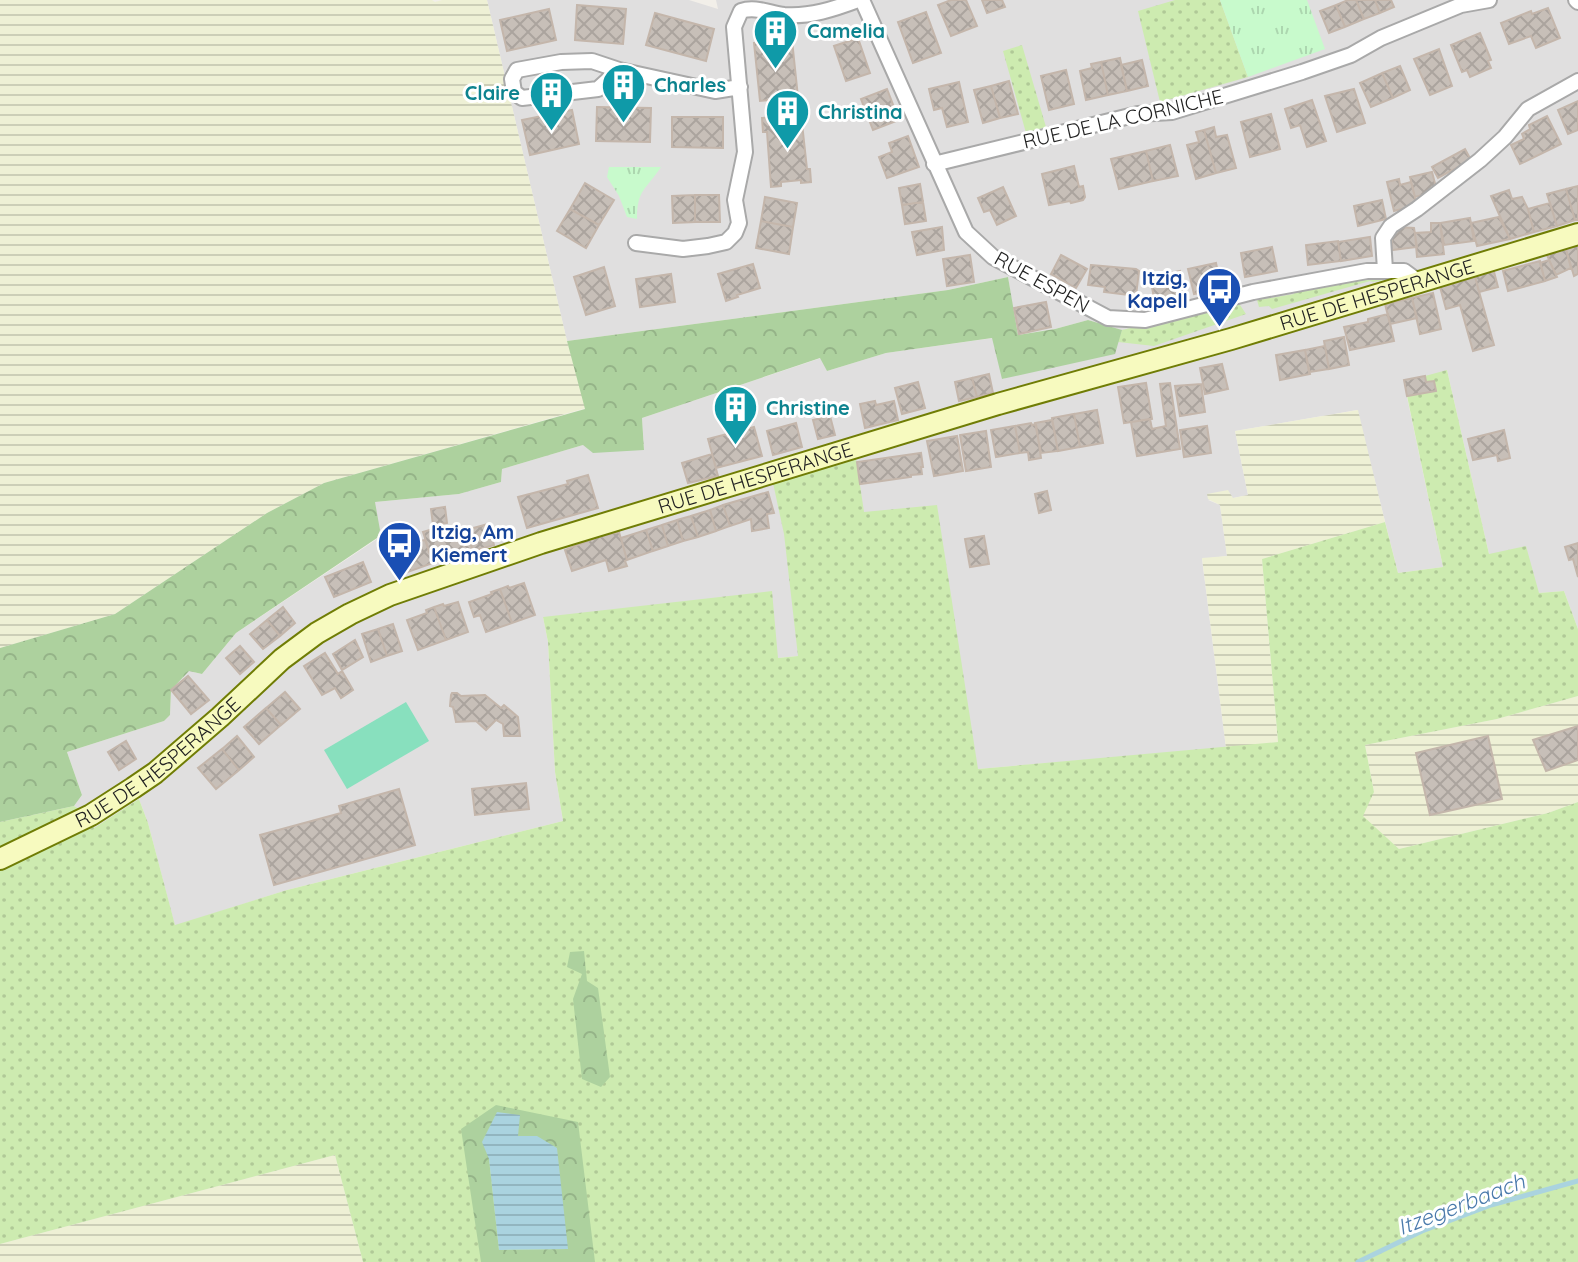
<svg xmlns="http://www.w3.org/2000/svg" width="1578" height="1262" viewBox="0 0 1578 1262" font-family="Quicksand,sans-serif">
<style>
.residential{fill:#e0dfdf}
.farmland{fill:url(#farmland-rules)}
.grass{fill:url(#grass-dots)}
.forest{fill:url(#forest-crowns);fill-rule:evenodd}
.park{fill:url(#park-tufts)}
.pitch{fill:#88e0be}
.parking{fill:#e2e2e2}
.water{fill:url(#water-rules)}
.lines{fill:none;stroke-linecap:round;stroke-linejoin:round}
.stream{stroke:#aad3df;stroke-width:5}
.building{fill:url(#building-cross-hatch);stroke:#c4b6ab;stroke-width:2}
.street-casing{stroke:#a9a9a9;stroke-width:18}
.secondary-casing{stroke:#707d05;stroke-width:24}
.street{stroke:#fff;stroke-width:14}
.secondary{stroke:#f7fabf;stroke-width:20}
.labels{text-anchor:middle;stroke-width:6;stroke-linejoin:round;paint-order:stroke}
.culture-label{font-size:20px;font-weight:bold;fill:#0d838f;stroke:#fff;text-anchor:start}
.street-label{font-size:20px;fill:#222;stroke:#fff}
.transit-label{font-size:20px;font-weight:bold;fill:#164399;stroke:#fff;text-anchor:end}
.water-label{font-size:22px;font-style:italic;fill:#4a7aab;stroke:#fff}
</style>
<defs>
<pattern id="farmland-rules" width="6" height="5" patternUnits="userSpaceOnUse" patternTransform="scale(2)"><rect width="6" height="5" fill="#eef0d5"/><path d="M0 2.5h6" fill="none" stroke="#ccceb7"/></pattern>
<pattern id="grass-dots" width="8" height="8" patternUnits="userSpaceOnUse" patternTransform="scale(2)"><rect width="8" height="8" fill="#cdebb0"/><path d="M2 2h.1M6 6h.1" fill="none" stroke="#b0c997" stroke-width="1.8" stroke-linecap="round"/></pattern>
<pattern id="forest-crowns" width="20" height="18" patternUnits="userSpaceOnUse" patternTransform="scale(2)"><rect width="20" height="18" fill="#add19e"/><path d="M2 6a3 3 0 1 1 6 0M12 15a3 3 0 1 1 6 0" fill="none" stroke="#95b388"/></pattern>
<pattern id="park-tufts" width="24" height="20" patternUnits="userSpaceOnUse" patternTransform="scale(2)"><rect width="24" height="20" fill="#c8facc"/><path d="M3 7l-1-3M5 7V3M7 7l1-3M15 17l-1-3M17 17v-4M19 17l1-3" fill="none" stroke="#acd6af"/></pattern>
<pattern id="water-rules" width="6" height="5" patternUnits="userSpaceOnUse" patternTransform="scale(2)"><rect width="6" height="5" fill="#aad3df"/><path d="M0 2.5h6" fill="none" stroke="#92b5bf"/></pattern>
<pattern id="building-cross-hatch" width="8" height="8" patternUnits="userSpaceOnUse" patternTransform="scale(2)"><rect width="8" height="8" fill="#c7bfb8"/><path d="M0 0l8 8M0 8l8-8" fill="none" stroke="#aba49e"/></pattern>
</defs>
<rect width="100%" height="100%" fill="#f2efe9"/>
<path class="residential" d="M 487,0 L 689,0 L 718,9 L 716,0 L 1578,0 L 1578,629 L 1564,591 L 1539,593 L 1489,554 L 1447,370 L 1434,381 L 1436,391 L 1407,397 L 1443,567 L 1398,573 L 1357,410 L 1235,431 L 1248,495 L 1233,498 L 1208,500 L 1220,505 L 1227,556 L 1202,559 L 1226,748 L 978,769 L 798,656 L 778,658 L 543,617 L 548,642 L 555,772 L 563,821 L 287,890 L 175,926 L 148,823 L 139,799 L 94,828 L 91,815 L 74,806 L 82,795 L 67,752 L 164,721 L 170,715 L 171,690 L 189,671 L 202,674 L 236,633 L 377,539 L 375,502 L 459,494 L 501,482 L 502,469 L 583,445 L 644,449 L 642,418 L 821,358 L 827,371 L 886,353 L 993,338 L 1003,379 L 1121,330 L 1088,320 L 1055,329 L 1017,335 L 1008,277 L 948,290 L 567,341 Z"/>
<path class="farmland" d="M 0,0 L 432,0 L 435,2 L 442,0 L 487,0 L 567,341 L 586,408 L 324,483 L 267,513 L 115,614 L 0,648 Z
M 1358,410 L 1385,522 L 1262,559 L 1278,742 L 1226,748 L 1202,558 L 1227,556 L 1220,505 L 1208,499 L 1207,494 L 1228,490 L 1233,498 L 1248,495 L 1235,431 Z
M 1578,696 L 1578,802 L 1548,813 L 1399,849 L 1362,816 L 1374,792 L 1365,745 L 1497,719 Z
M 335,1155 L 363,1262 L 0,1262 L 0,1244 Z"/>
<path class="grass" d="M 1175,0 L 1220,0 L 1248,77 L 1160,102 L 1138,11 Z
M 1022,45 L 1046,127 L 1026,133 L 1003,51 Z
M 1386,274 L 1390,279 L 1373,282 L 1370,281 L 1272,309 L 1269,306 L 1259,307 L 1257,300 L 1294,294 L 1292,288 Z
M 1238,302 L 1246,314 L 1154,346 L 1118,342 L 1122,330 Z
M 1447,370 L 1489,554 L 1526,546 L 1539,593 L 1564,591 L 1578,629 L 1578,696 L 1497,719 L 1365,745 L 1374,792 L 1363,816 L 1399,849 L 1548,813 L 1578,802 L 1578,1262 L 363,1262 L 335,1155 L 0,1244 L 0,822 L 74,806 L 91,815 L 94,828 L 139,799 L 148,823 L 175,925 L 287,890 L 563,821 L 555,772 L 548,642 L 543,617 L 772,591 L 778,658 L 798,656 L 784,534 L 773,483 L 856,458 L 864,512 L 937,505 L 978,769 L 1278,742 L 1262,559 L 1385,522 L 1398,573 L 1443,567 L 1407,396 L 1435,391 L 1426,382 L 1425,376 Z"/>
<path class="forest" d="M 1008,277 L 1018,335 L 1055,329 L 1088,320 L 1122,330 L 1115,354 L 1002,379 L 992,338 L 886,353 L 827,371 L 820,358 L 642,418 L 644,450 L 593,453 L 583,445 L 502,469 L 501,482 L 459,494 L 375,502 L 380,530 L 377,538 L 236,633 L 202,674 L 189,671 L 171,690 L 170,715 L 164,721 L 67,752 L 82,795 L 74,806 L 0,822 L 0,648 L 115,614 L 267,513 L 324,483 L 585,409 L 567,341 L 948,290 Z
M 584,951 L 587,981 L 598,988 L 610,1077 L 601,1087 L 582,1079 L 573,999 L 582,974 L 567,967 L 570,952 Z
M 496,1105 L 578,1122 L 595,1262 L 481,1262 L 461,1129 ZM 489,1159 L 568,1249 L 499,1250 Z"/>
<path class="park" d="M 1220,0 L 1307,0 L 1325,49 L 1248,77 Z
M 609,167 L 661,167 C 646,190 637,189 637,219 L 627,217 L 619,196 L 607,177 Z"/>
<path class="pitch" d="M 406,702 L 429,741 L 347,789 L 324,750 Z"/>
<path class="parking" d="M 561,62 L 619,70 L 598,89 L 522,98 L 517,70 Z"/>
<path class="water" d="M 497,1112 L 520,1115 L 518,1136 L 537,1136 L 557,1148 L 568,1249 L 499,1250 L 489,1159 L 482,1142 Z"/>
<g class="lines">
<path class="stream" d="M 1358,1262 L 1422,1231 L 1491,1205 L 1578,1181"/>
</g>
<path class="building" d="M 951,0 L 966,0 L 977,26 L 951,36 L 938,5 Z
M 982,0 L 1002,0 L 1005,7 L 987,13 Z
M 1348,0 L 1356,0 L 1364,19 L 1345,27 L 1336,5 Z
M 1356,0 L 1375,0 L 1380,13 L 1364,19 Z
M 1375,0 L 1391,0 L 1394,7 L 1380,13 Z
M 577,5 L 626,9 L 623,44 L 575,40 Z
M 1336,5 L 1345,27 L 1329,33 L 1320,11 Z
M 1548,8 L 1560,38 L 1536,48 L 1531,36 L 1509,44 L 1501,23 L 1531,11 L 1532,14 Z
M 549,9 L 556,40 L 507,51 L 500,20 Z
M 926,12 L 941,53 L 913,63 L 898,22 Z
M 655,13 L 714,29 L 706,61 L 646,45 Z
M 1480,33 L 1491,60 L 1488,61 L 1491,68 L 1470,77 L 1467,70 L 1462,72 L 1451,45 Z
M 858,38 L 870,73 L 846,81 L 834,46 Z
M 792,40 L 798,97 L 760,101 L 754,43 Z
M 1439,49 L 1452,86 L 1430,95 L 1414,59 Z
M 1120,58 L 1127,91 L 1108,95 L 1101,62 Z
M 1142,60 L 1148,86 L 1127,91 L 1121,65 Z
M 1101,62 L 1108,95 L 1086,100 L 1080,71 L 1092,68 L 1091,64 Z
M 1400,66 L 1410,90 L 1393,98 L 1382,73 Z
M 1066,70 L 1074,104 L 1049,110 L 1041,76 Z
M 1382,73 L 1393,98 L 1371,107 L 1360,83 Z
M 1009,81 L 1018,114 L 1000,118 L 991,86 Z
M 959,82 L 968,122 L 947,127 L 942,108 L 934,110 L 929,89 Z
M 991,86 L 1000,118 L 983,123 L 974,90 Z
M 887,89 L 899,120 L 873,130 L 861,99 Z
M 1354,89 L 1365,123 L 1337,132 L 1325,96 Z
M 1312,100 L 1326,141 L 1307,147 L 1300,125 L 1291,128 L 1285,109 Z
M 1578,101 L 1578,130 L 1568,134 L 1558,110 Z
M 597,107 L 651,108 L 650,142 L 596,141 Z
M 572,110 L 579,144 L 530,155 L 522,120 Z
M 801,114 L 807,169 L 810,169 L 811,182 L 801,183 L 801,180 L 781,182 L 781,186 L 771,187 L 767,132 L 763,132 L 762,118 Z
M 1271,114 L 1280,149 L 1250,157 L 1241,122 Z
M 1547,116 L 1561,144 L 1520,164 L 1511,145 L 1524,139 L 1522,134 L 1530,129 L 1529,125 Z
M 672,117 L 723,117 L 723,148 L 672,147 Z
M 1214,127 L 1216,137 L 1227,135 L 1236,168 L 1216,173 L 1204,130 Z
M 1204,130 L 1216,173 L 1196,179 L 1187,145 L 1199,142 L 1196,132 Z
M 908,136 L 919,167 L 887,178 L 879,157 L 892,152 L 889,143 Z
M 1170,145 L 1178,176 L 1153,181 L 1146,151 Z
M 1465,149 L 1471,160 L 1438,178 L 1432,167 Z
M 1146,151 L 1153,181 L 1119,189 L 1111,159 Z
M 1074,166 L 1079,187 L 1083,186 L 1085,197 L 1083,200 L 1071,203 L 1070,201 L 1049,205 L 1042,174 Z
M 1432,172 L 1437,191 L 1415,197 L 1410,177 Z
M 1399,179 L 1400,185 L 1411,182 L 1417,205 L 1394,211 L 1387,182 Z
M 585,183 L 614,200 L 599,225 L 570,209 Z
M 920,184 L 923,202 L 902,205 L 899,188 Z
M 1578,186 L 1578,220 L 1575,220 L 1566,189 Z
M 1003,187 L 1016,216 L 997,225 L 990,210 L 984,212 L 978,198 Z
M 1566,189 L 1575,220 L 1557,226 L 1547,194 Z
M 1509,190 L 1512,199 L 1522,197 L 1528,209 L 1534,232 L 1510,239 L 1491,196 Z
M 695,195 L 695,222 L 673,223 L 672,196 Z
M 695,195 L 719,195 L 720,222 L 695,222 Z
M 765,197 L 797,203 L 793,227 L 761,221 Z
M 1382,200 L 1386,219 L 1358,226 L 1354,206 Z
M 923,202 L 926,221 L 905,224 L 902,205 Z
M 1550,203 L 1557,226 L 1534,232 L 1528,209 Z
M 570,209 L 599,225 L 586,248 L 557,231 Z
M 1499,217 L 1510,239 L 1477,246 L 1471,223 Z
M 1470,218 L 1474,241 L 1444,245 L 1440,223 Z
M 761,221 L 793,227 L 789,254 L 756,248 Z
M 1431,223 L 1440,223 L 1444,254 L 1417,257 L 1415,233 L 1431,232 Z
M 942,227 L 944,250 L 917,255 L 912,232 Z
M 1396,227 L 1414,228 L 1417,247 L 1392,250 L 1392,233 Z
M 1370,237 L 1372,256 L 1341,261 L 1338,242 Z
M 1338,241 L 1341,261 L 1308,265 L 1306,245 Z
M 1578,242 L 1578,274 L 1574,276 L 1565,246 Z
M 1565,246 L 1571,268 L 1556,275 L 1546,253 Z
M 1272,247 L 1277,271 L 1245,277 L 1241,253 Z
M 970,255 L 974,282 L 947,286 L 943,259 Z
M 1061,255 L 1087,269 L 1076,288 L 1051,274 Z
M 1549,260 L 1557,277 L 1545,281 L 1540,263 Z
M 1540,261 L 1545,281 L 1508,291 L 1503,271 Z
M 1216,263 L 1221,288 L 1194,294 L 1188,269 Z
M 753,264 L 760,288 L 737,295 L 738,297 L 726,301 L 718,274 Z
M 1091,265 L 1136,269 L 1139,271 L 1136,296 L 1104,292 L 1105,287 L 1088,285 Z
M 604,267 L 615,306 L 586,315 L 574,277 Z
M 1493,268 L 1498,287 L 1479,292 L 1474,273 Z
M 1180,271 L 1185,295 L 1155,303 L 1150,277 Z
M 671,274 L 675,302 L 640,307 L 636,279 Z
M 1475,277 L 1494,345 L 1473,351 L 1460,305 L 1446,309 L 1440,287 Z
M 1433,293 L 1441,329 L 1420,334 L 1412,298 Z
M 1412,298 L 1417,318 L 1390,324 L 1385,304 Z
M 1046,302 L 1051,327 L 1019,334 L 1014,308 Z
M 1388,314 L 1394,341 L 1350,350 L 1344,327 L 1368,322 L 1368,319 Z
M 1344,337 L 1349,365 L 1329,369 L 1324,341 Z
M 1325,346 L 1329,369 L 1309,372 L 1305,350 Z
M 1305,350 L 1310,374 L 1280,380 L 1276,355 Z
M 1222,364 L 1228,389 L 1205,394 L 1200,368 Z
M 989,374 L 993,393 L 977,397 L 972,378 Z
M 1425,376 L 1426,382 L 1434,381 L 1436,391 L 1407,396 L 1404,380 Z
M 972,378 L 977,397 L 959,401 L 955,382 Z
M 918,382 L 925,408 L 902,414 L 895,388 Z
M 1146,383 L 1152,419 L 1124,423 L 1118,387 Z
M 1170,383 L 1180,449 L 1137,456 L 1131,422 L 1150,419 L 1152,429 L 1166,426 L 1160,384 Z
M 1201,384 L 1205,412 L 1180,416 L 1175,386 Z
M 875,401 L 876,405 L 894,401 L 898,420 L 865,428 L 860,404 Z
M 1097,410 L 1103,443 L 1080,447 L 1074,414 Z
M 1074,414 L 1080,447 L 1058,451 L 1052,418 Z
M 830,416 L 835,435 L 818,439 L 813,420 Z
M 1052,420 L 1058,451 L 1041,453 L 1035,423 Z
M 796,423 L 802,447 L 773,455 L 767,431 Z
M 1031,423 L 1032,425 L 1036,424 L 1041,458 L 1029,460 L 1028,452 L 1020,453 L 1015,426 Z
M 1015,426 L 1020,453 L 996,457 L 991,430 Z
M 1207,426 L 1211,453 L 1184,457 L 1180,430 Z
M 754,427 L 762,456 L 716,468 L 708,439 Z
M 1504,430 L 1510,458 L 1498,461 L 1497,455 L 1473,460 L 1468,439 Z
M 986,431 L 991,467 L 966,471 L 960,435 Z
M 957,436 L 963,471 L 934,476 L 927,441 Z
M 921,453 L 923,467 L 921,467 L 922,474 L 911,475 L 911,477 L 860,484 L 857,462 Z
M 712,454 L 718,476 L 688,483 L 682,463 Z
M 588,475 L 598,508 L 527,528 L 518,497 L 568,484 L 567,481 Z
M 1047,491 L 1051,510 L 1039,513 L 1035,494 Z
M 768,492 L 774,513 L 767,514 L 769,528 L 752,531 L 751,519 L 730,526 L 723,505 Z
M 723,505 L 730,526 L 716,531 L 710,510 Z
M 445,507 L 447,523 L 433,525 L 431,509 Z
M 710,510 L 716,531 L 698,537 L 691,516 Z
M 691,516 L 698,537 L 683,541 L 677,520 Z
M 677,520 L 683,541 L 668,546 L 662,525 Z
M 488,524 L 494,545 L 473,551 L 466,530 Z
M 662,525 L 668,546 L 653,551 L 646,530 Z
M 440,527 L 443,538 L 466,530 L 473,551 L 433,563 L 423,532 Z
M 646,530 L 653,551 L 627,560 L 621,538 Z
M 619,532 L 627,560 L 625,561 L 627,566 L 609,571 L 606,560 L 572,571 L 565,550 L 598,537 Z
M 984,536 L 989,564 L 970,567 L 965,539 Z
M 425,540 L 433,563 L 402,574 L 394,547 Z
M 1578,543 L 1578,577 L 1573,559 L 1569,560 L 1565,547 Z
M 363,562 L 371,582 L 334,597 L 325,577 Z
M 524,583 L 535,615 L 512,623 L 500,589 L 508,586 L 509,588 Z
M 500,589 L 512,623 L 486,632 L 480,615 L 474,617 L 469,602 L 492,594 L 491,592 Z
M 458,602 L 468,632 L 446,640 L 434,607 L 443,604 L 444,606 Z
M 283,607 L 295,623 L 280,636 L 267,620 Z
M 434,607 L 446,640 L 418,650 L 407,620 L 427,613 L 426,610 Z
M 267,620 L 280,636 L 263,649 L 250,634 Z
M 393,624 L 402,651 L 387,656 L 378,629 Z
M 378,629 L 387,656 L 371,662 L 362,634 Z
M 355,640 L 363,657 L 342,670 L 333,654 Z
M 240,646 L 254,662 L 240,674 L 226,658 Z
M 325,653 L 338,674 L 342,671 L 353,690 L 341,698 L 335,688 L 322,695 L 304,666 Z
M 188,676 L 209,700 L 191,714 L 171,690 Z
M 285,692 L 300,709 L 281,725 L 266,708 Z
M 452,693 L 457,693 L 461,696 L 485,695 L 501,708 L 504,705 L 518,717 L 520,736 L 504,736 L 503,724 L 496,720 L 486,730 L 476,721 L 456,722 L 453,707 L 450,706 L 451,695 Z
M 266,708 L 281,725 L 259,744 L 244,727 Z
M 1578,726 L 1578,760 L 1546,771 L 1533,740 Z
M 237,736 L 254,757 L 239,770 L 222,749 Z
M 1488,736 L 1502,799 L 1430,815 L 1416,753 Z
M 126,741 L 136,759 L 119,770 L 108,752 Z
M 222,749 L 239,770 L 216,789 L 198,768 Z
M 526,783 L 529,809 L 475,815 L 472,789 Z
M 399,789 L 415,845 L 274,885 L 260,835 L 341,813 L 339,806 Z"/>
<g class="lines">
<defs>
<path id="street" d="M 862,0 L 966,232 L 993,257 L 1108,318 L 1145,320 L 1253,292 L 1367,271 L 1404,271 L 1419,282
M 1576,0 L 1578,2
M 619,70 L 598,89 L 522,98 L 514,92 L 512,79 L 517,70 L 561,62 L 592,61 L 619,70 L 715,91 L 740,87
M 934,164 L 1138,114 L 1172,112 L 1302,72 L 1351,55 L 1381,38 L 1461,5 L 1489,0
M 636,243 L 683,249 L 708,246 L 726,242 L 735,233 L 739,223 L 735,200 L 745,152 L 734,27 L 741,11 C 755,6 769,13 784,15 C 810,17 834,9 858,0
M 1385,270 L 1383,238 L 1391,226 L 1417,209 L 1480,160 L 1505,137 L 1528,109 L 1578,81"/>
<g id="secondary">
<path id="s1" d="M 0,859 L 91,815 L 133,788 L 155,773 L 220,717 L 282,659 L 317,633 L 350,614 L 390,595 L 541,543 L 998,404 L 1231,339 L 1578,234"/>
</g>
</defs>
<use href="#street" class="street-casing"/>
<use href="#secondary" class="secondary-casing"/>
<use href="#street" class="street"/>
<use href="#secondary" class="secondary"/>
</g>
<defs>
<symbol id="building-pin" viewBox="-11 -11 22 30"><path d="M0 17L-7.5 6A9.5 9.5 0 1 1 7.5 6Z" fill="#0f9aa8" stroke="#fff"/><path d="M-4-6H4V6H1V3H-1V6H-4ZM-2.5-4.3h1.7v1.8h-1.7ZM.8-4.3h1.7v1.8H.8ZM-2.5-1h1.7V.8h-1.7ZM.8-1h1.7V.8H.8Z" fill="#fff"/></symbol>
<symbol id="bus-pin" viewBox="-11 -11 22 30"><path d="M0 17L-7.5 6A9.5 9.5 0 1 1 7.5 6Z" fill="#1a4fb4" stroke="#fff"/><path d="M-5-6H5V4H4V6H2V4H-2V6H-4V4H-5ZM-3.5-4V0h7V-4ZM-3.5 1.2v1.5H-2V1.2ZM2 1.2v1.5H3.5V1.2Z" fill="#fff"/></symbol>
</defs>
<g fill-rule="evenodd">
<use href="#building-pin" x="750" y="6" width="51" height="69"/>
<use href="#building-pin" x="598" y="60" width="51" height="69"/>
<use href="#building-pin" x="526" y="68" width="51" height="69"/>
<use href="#building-pin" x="762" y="86" width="51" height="69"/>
<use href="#bus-pin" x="1194" y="264" width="51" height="69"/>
<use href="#building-pin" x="710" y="382" width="51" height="69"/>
<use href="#bus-pin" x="374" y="518" width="51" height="69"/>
</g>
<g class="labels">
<g class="culture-label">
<text x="807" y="38">Camelia</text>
<text x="654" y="92">Charles</text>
<text x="520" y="100" text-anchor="end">Claire</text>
<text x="818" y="119">Christina</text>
<text x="766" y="415">Christine</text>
</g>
<g class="street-label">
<text transform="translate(1123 119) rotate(-13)" y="7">RUE DE LA CORNICHE</text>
<text transform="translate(1042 282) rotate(29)" y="7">RUE ESPEN</text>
<text dy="7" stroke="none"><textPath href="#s1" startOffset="1506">RUE DE HESPERANGE</textPath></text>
<text dy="7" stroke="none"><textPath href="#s1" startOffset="858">RUE DE HESPERANGE</textPath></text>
<text dy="7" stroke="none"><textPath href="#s1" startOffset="186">RUE DE HESPERANGE</textPath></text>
</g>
<g class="transit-label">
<text x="1188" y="285">Itzig,<tspan x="1188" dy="23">Kapell</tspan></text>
<text x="431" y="539" text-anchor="start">Itzig, Am<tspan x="431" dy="23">Kiemert</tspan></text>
</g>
<g class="water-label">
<text transform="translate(1461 1204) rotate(-21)" y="8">Itzegerbaach</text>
</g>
</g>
</svg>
